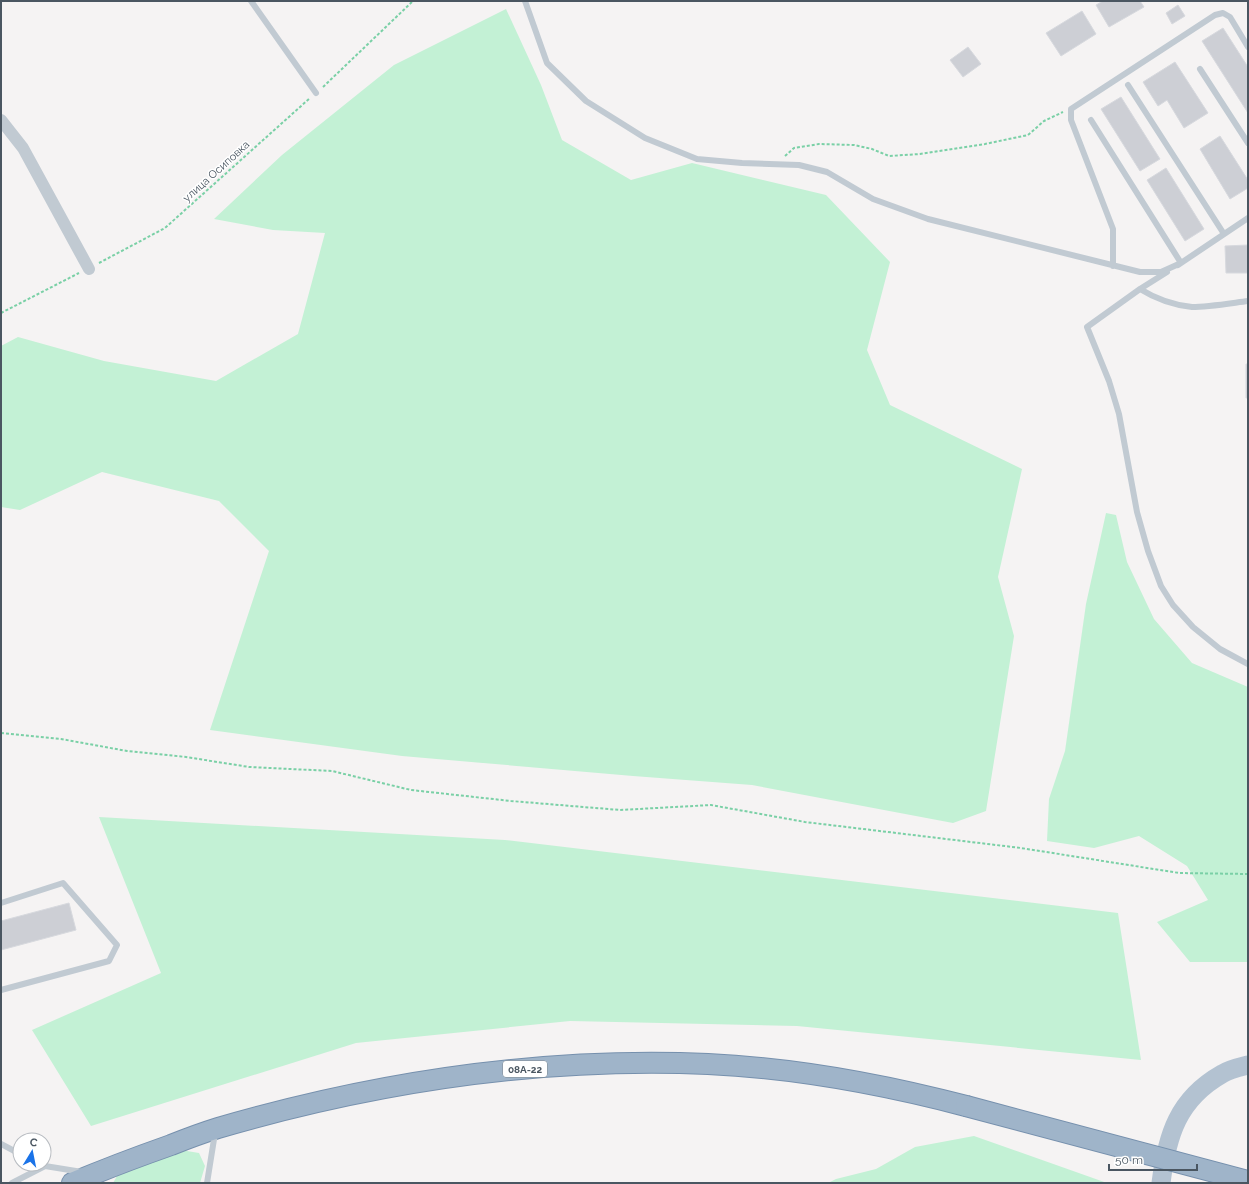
<svg xmlns="http://www.w3.org/2000/svg" width="1249" height="1184" viewBox="0 0 1249 1184" font-family="Raleway,sans-serif">
<style>
.green{fill:#c3f1d5}
.building{fill:#cdcfd5;stroke:#d7d9de}
.lines{fill:none;stroke-linecap:round;stroke-linejoin:round}
.trunk-casing{stroke:#7690ad;stroke-width:22}
.path{stroke:#7ad0a6;stroke-width:2;stroke-dasharray:3 2;stroke-linecap:butt}
.service{stroke:#c1cad2;stroke-width:6}
.minor{stroke:#c1cad2;stroke-width:12}
.primary{stroke:#b3c2d1;stroke-width:19}
.trunk{stroke:#9fb4c9;stroke-width:20}
.trunk-bridge-casing{stroke:#7690ad;stroke-width:22;stroke-linecap:butt}
.trunk-bridge{stroke:#9fb4c9;stroke-width:20}
.labels{text-anchor:middle;stroke-width:3;stroke-linejoin:round;paint-order:stroke}
.shield{fill:#fff;stroke:#808990;stroke-width:1}
.shield-label{font-size:10px;font-weight:bold;fill:#4a5661}
.street-label{font-size:11px;fill:#4a5661;stroke:#fff}
</style>
<rect width="100%" height="100%" fill="#f5f3f3"/>
<path class="green" d="M 506,9 L 541,85 L 562,140 L 631,180 L 692,163 L 826,195 L 890,262 L 867,350 L 890,405 L 1022,469 L 998,577 L 1014,636 L 986,811 L 953,823 L 752,785 L 633,776 L 402,756 L 210,730 L 269,551 L 219,501 L 102,472 L 20,510 L 1,507 L 1,346 L 18,337 L 104,361 L 216,381 L 298,334 L 325,233 L 273,230 L 214,219 L 282,155 L 394,65 Z
M 1106,513 L 1116,515 L 1127,562 L 1154,619 L 1192,663 L 1248,687 L 1248,962 L 1190,962 L 1157,922 L 1208,900 L 1187,866 L 1139,836 L 1094,848 L 1047,841 L 1049,799 L 1065,751 L 1086,604 Z
M 99,817 L 505,840 L 1118,913 L 1141,1060 L 797,1026 L 570,1021 L 356,1043 L 91,1126 L 32,1030 L 161,973 Z
M 974,1136 L 1107,1183 L 828,1183 L 836,1179 L 876,1169 L 915,1147 Z
M 181,1150 L 199,1153 L 205,1166 L 200,1183 L 113,1183 L 117,1176 Z"/>
<path class="building" d="M 1103,1 L 1140,1 L 1144,7 L 1109,27 L 1096,5 Z
M 1178,5 L 1185,16 L 1172,24 L 1166,13 Z
M 1082,11 L 1096,34 L 1061,56 L 1046,33 Z
M 1223,28 L 1248,67 L 1248,113 L 1202,41 Z
M 968,47 L 981,64 L 963,77 L 950,60 Z
M 1175,62 L 1208,113 L 1184,128 L 1167,100 L 1158,106 L 1143,82 Z
M 1121,97 L 1160,159 L 1140,171 L 1101,109 Z
M 1220,136 L 1248,180 L 1248,188 L 1230,199 L 1200,149 Z
M 1166,168 L 1204,229 L 1185,241 L 1147,180 Z
M 1248,245 L 1248,273 L 1226,273 L 1225,246 Z
M 1246,364 L 1248,364 L 1248,398 L 1246,398 Z
M 69,903 L 76,930 L 1,950 L 1,921 Z"/>
<g class="lines">
<defs>
<path id="trunk" d="M 72,1183 C 105,1169 137,1157 171,1145 C 186,1139 202,1133 218,1128 C 376,1082 543,1057 708,1064 C 795,1068 882,1084 966,1106"/>
</defs>
<use href="#trunk" class="trunk-casing"/>
<path class="path" d="M 323,87 L 413,1
M 785,156 L 794,148 L 819,144 L 854,145 L 872,149 L 889,156 L 920,154 L 985,144 L 1028,135 L 1044,121 L 1063,112
M 99,263 L 165,228 L 310,98
M 1,313 L 79,273
M 1,733 L 61,739 L 127,751 L 186,757 L 249,767 L 332,771 L 411,790 L 511,801 L 620,810 L 711,805 L 805,822 L 1021,848 L 1179,873 L 1248,874"/>
<path class="service" d="M 251,1 L 316,93
M 525,1 L 547,63 L 586,101 L 645,138 L 697,159 L 742,163 L 799,165 L 827,172 L 873,199 L 928,219 L 1140,272 L 1161,272 L 1181,263
M 1200,69 L 1248,143
M 1128,85 L 1224,234
M 1091,120 L 1181,263
M 1178,265 L 1248,218
M 1113,266 L 1113,229 L 1071,120 L 1071,109 L 1215,15 L 1223,13 L 1230,17 L 1248,47
M 1167,272 L 1140,289 L 1087,327 L 1109,381 L 1119,414 L 1137,512 L 1148,551 L 1161,586 L 1173,605 L 1193,627 L 1220,649 L 1248,664
M 1140,289 C 1156,299 1173,305 1192,307 C 1208,307 1232,303 1248,301
M 1,903 L 63,883 L 117,945 L 109,961 L 1,990
M 1,1144 L 20,1154
M 41,1164 L 45,1166 L 82,1172
M 12,1183 L 45,1166
M 207,1183 L 215,1133"/>
<path class="minor" d="M 1,120 L 23,148 L 89,269"/>
<path class="primary" d="M 1161,1183 C 1167,1135 1178,1099 1222,1074 C 1230,1069 1240,1067 1248,1065"/>
<use href="#trunk" class="trunk"/>
<defs>
<path id="trunk-bridge" d="M 966,1106 L 1248,1181"/>
</defs>
<use href="#trunk-bridge" class="trunk-bridge-casing"/>
<use href="#trunk-bridge" class="trunk-bridge"/>
</g>
<g class="labels">
<rect class="shield" x="503" y="1061" width="44" height="16" rx="3"/>
<g class="shield-label">
<text x="525" y="1073">08А-22</text>
</g>
<g class="street-label">
<text transform="translate(216 171) rotate(-42)" y="4">улица Осиповка</text>
</g>
</g>
<rect width="1249" height="1184" fill="none" stroke="#4a5661" stroke-width="4"/>
<g transform="translate(32 1152) rotate(10)"><circle r="19" fill="#ffffff" stroke="#b7bbc0"/>
<path d="M0-3L7 15L0 10L-7 15Z" fill="#1a73e8"/>
<text y="-6" font-size="11" font-weight="bold" text-anchor="middle" fill="#4a5661">С</text>
</g>
<path d="M1109 1164v6h88v-6" fill="none" stroke="#4a5661" stroke-width="2"/>
<text x="1115" y="1164" font-size="12" fill="#4a5661" stroke="#ffffff" stroke-width="3" paint-order="stroke">50 m</text>
</svg>
